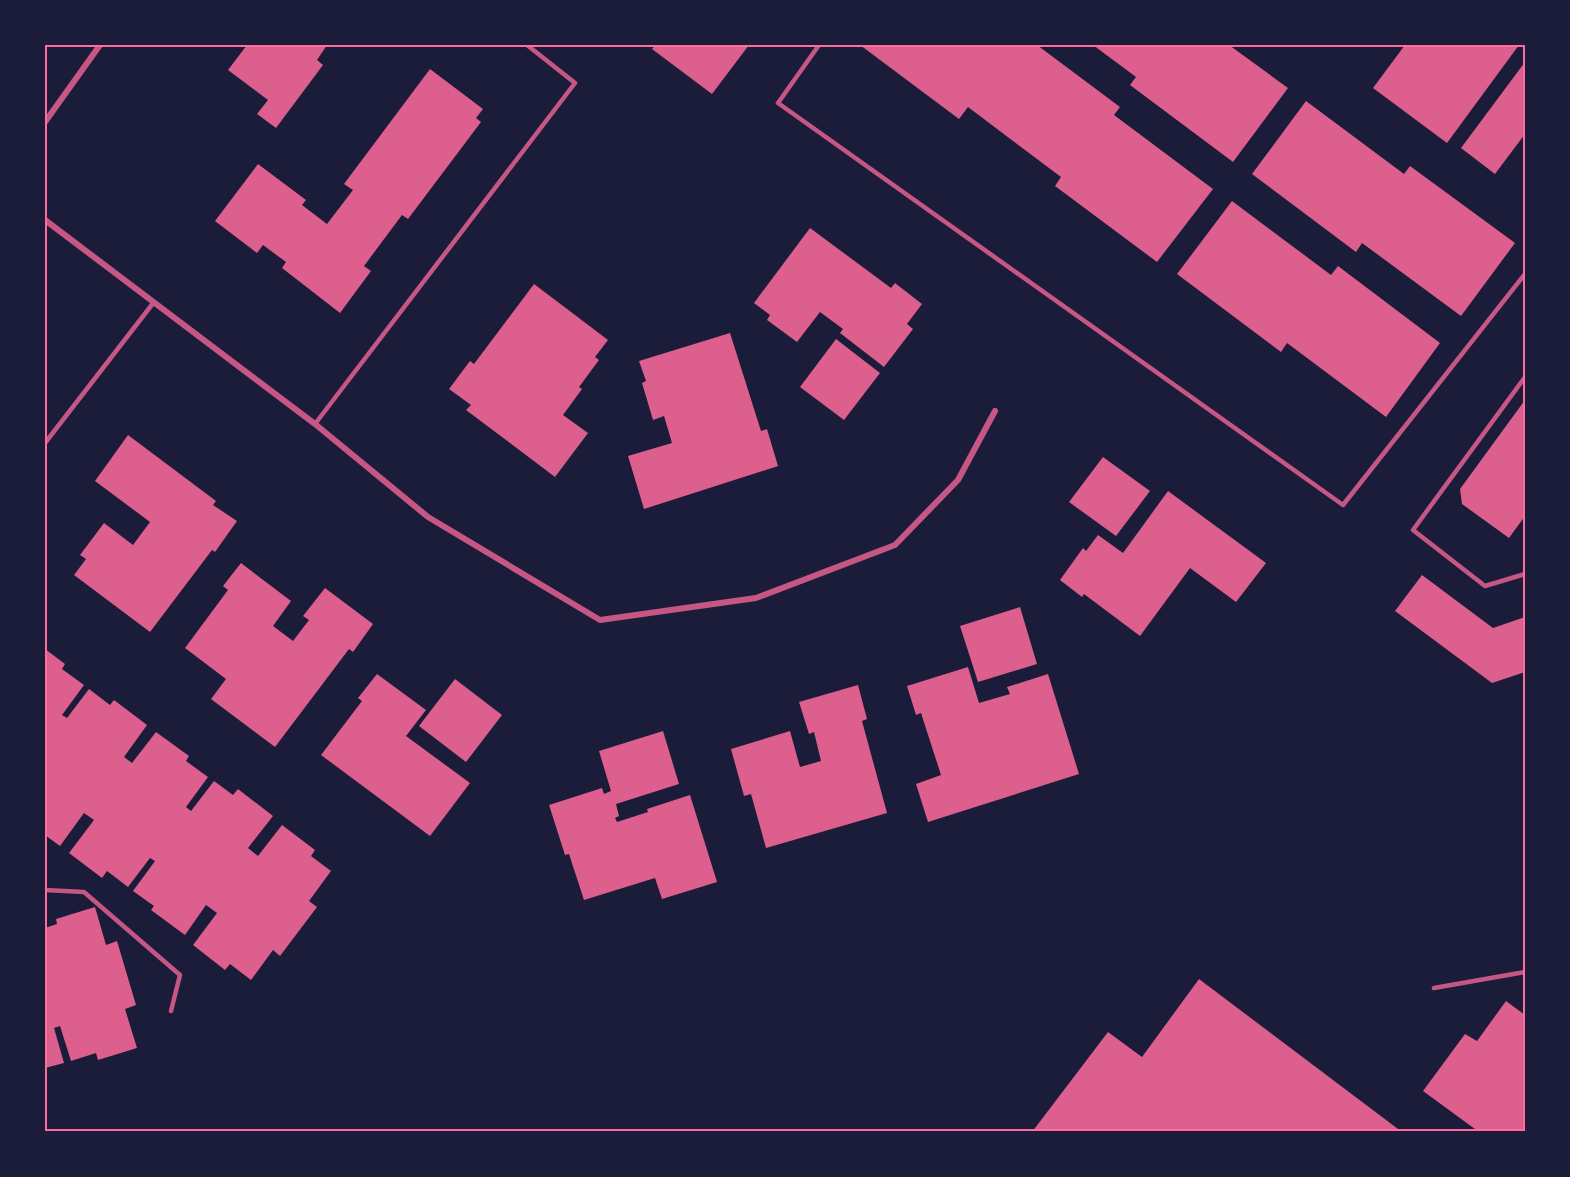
<svg xmlns="http://www.w3.org/2000/svg" width="1570" height="1177" viewBox="0 0 1570 1177" font-family="Cabin,sans-serif">
<style>
.building{fill:#dd5f8e}
.lines{fill:none;stroke-linecap:round;stroke-linejoin:round}
.service{stroke:#c65784;stroke-width:4.5}
.minor{stroke:#c65784;stroke-width:6}
.neatline{fill:none;stroke:#ff6b9d;stroke-width:2}
</style>
<rect width="100%" height="100%" fill="#1b1b3a"/>
<path class="building" d="M 247,45 L 327,45 L 317,60 L 323,65 L 276,128 L 257,114 L 268,100 L 228,70 Z
M 655,45 L 749,45 L 712,94 L 652,49 Z
M 860,45 L 1037,45 L 1120,107 L 1114,115 L 1213,189 L 1157,262 L 1055,186 L 1061,177 L 968,107 L 959,119 Z
M 1093,45 L 1229,45 L 1288,88 L 1233,162 L 1130,85 L 1136,77 Z
M 1405,45 L 1519,45 L 1447,143 L 1373,88 Z
M 1525,62 L 1525,134 L 1495,174 L 1461,148 Z
M 430,69 L 483,109 L 476,118 L 481,122 L 408,219 L 402,215 L 364,266 L 371,271 L 340,313 L 282,268 L 286,262 L 263,245 L 257,253 L 215,221 L 258,164 L 306,200 L 302,205 L 327,224 L 353,190 L 344,184 Z
M 1306,101 L 1404,174 L 1410,166 L 1515,243 L 1461,316 L 1362,243 L 1356,252 L 1252,174 Z
M 1232,201 L 1331,275 L 1338,266 L 1440,343 L 1386,417 L 1287,343 L 1281,352 L 1177,274 Z
M 810,228 L 891,288 L 895,283 L 922,304 L 907,324 L 913,329 L 884,367 L 840,333 L 843,329 L 820,312 L 797,342 L 767,320 L 770,315 L 754,303 Z
M 534,284 L 608,340 L 595,357 L 599,360 L 579,387 L 582,389 L 563,415 L 588,433 L 555,477 L 466,410 L 471,405 L 449,389 L 470,361 L 474,364 Z
M 730,333 L 761,431 L 767,429 L 778,466 L 644,509 L 628,456 L 672,443 L 664,416 L 653,420 L 642,383 L 646,381 L 639,361 Z
M 836,339 L 880,373 L 844,420 L 800,387 Z
M 1525,400 L 1525,516 L 1509,538 L 1462,504 L 1460,489 Z
M 128,435 L 216,501 L 213,505 L 237,521 L 215,552 L 212,550 L 150,632 L 74,575 L 86,559 L 80,555 L 104,523 L 133,545 L 150,522 L 95,481 Z
M 1103,457 L 1150,491 L 1116,536 L 1069,502 Z
M 1168,491 L 1266,563 L 1236,602 L 1190,568 L 1140,636 L 1084,594 L 1082,597 L 1060,580 L 1083,548 L 1086,551 L 1098,535 L 1123,553 Z
M 241,563 L 291,601 L 273,626 L 293,641 L 309,620 L 303,616 L 325,588 L 373,624 L 353,652 L 349,649 L 275,747 L 211,699 L 226,679 L 185,648 L 228,590 L 223,586 Z
M 1422,575 L 1493,628 L 1525,617 L 1525,672 L 1492,683 L 1395,611 Z
M 1020,607 L 1037,664 L 978,682 L 960,626 Z
M 45,649 L 65,664 L 62,669 L 84,685 L 62,715 L 67,718 L 89,689 L 110,705 L 114,700 L 147,725 L 124,757 L 132,763 L 156,732 L 189,756 L 186,761 L 208,777 L 186,807 L 191,811 L 214,781 L 233,795 L 238,789 L 273,816 L 248,848 L 258,856 L 282,825 L 315,850 L 311,856 L 331,871 L 309,901 L 317,907 L 280,956 L 273,950 L 251,980 L 230,964 L 225,970 L 193,945 L 217,913 L 206,905 L 185,935 L 151,910 L 154,906 L 133,891 L 155,861 L 150,858 L 128,887 L 107,871 L 102,878 L 69,853 L 94,820 L 84,813 L 60,846 L 45,835 Z
M 968,667 L 979,703 L 1010,694 L 1007,687 L 1048,674 L 1079,774 L 928,822 L 916,784 L 941,775 L 921,713 L 916,715 L 907,686 Z
M 377,674 L 426,710 L 406,736 L 470,783 L 430,836 L 321,755 L 362,701 L 358,698 Z
M 455,679 L 502,715 L 466,762 L 419,726 Z
M 858,685 L 867,719 L 862,721 L 887,813 L 766,848 L 751,794 L 744,796 L 731,749 L 790,731 L 800,767 L 821,761 L 814,732 L 809,734 L 799,702 Z
M 663,731 L 679,784 L 616,804 L 619,816 L 615,818 L 617,822 L 648,812 L 647,809 L 690,795 L 717,882 L 662,899 L 655,878 L 584,900 L 569,854 L 565,855 L 549,805 L 602,788 L 604,794 L 611,791 L 599,751 Z
M 95,907 L 106,945 L 117,941 L 136,1005 L 125,1009 L 137,1048 L 98,1060 L 96,1053 L 71,1061 L 60,1026 L 54,1028 L 64,1063 L 45,1068 L 45,928 L 57,924 L 56,919 Z
M 1199,979 L 1402,1132 L 1032,1132 L 1108,1032 L 1142,1057 Z
M 1506,1001 L 1525,1015 L 1525,1132 L 1479,1132 L 1423,1091 L 1465,1034 L 1477,1041 Z"/>
<g class="lines">
<path class="service" d="M 819,45 L 778,103 L 1343,505 L 1525,274
M 1525,377 L 1413,530 L 1485,586 L 1525,574
M 315,424 L 575,83 L 527,45
M 45,443 L 154,302
M 45,890 L 84,892 L 180,975 L 171,1011
M 1434,988 L 1525,972"/>
<path class="minor" d="M 45,122 L 100,45
M 45,220 L 315,424 L 428,517 L 600,620 L 756,598 L 895,545 L 958,480 L 995,411"/>
</g>
<rect width="1570" height="1177" fill="none" stroke="#1b1b3a" stroke-width="93"/>
<rect x="46" y="46" width="1478" height="1084" class="neatline"/>
</svg>
